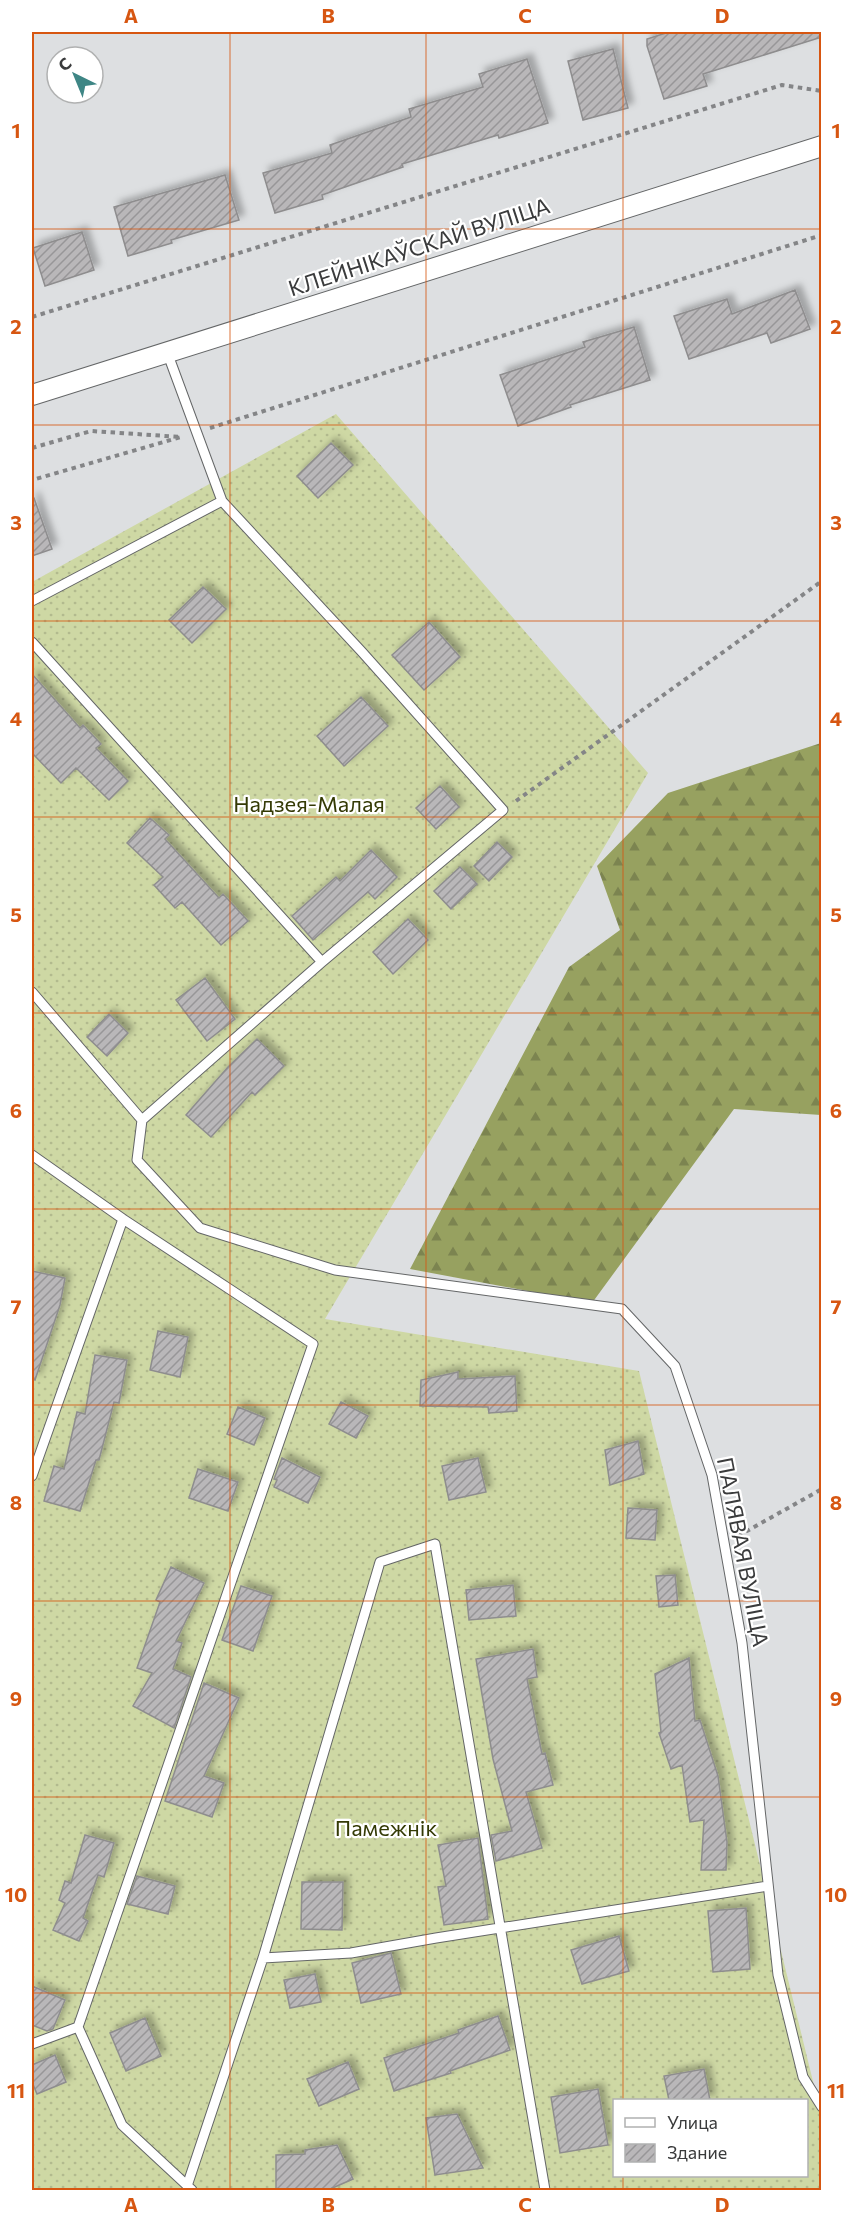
<svg xmlns="http://www.w3.org/2000/svg" width="853" height="2222" viewBox="0 0 853 2222" font-family="Commissioner,sans-serif">
<style>
.grass{fill:url(#grass-dots);fill-rule:evenodd}
.forest{fill:url(#forest-firs)}
.building{fill:url(#building-hatch);stroke:#8e8d8e;stroke-width:1.5;filter:url(#shadow)}
.lines{fill:none;stroke-linecap:round;stroke-linejoin:round}
.lane-casing{stroke:#646667;stroke-width:11}
.street-casing{stroke:#646667;stroke-width:22}
.path{stroke:#848587;stroke-width:4;stroke-dasharray:4.5 4.5;stroke-linecap:butt}
.lane{stroke:#fff;stroke-width:9}
.street{stroke:#fff;stroke-width:20}
.grid{fill:none;stroke:#d75611;stroke-width:1.5;stroke-opacity:0.55}
.labels{text-anchor:middle;stroke-width:4.5;stroke-linejoin:round;paint-order:stroke}
.street-label{font-size:22px;fill:#3a3b3c;stroke:#fff}
.park-label{font-size:22px;fill:#343a05;stroke:#fff}
.neatline{fill:none;stroke:#d75611;stroke-width:2}
.grid-label{font-size:20px;text-anchor:middle;font-weight:bold;fill:#d75611}
</style>
<defs>
<pattern id="grass-dots" width="8" height="8" patternUnits="userSpaceOnUse" patternTransform="scale(1.5)"><rect width="8" height="8" fill="#ced8a4"/><path d="M2 2h.1M6 6h.1" fill="none" stroke="#b2ba8e" stroke-width="1.8" stroke-linecap="round"/></pattern>
<pattern id="forest-firs" width="22" height="20" patternUnits="userSpaceOnUse" patternTransform="scale(1.5)"><rect width="22" height="20" fill="#97a160"/><path d="M5 1l3.5 6h-7zM16 11l3.5 6h-7z" fill="#7c8450"/></pattern>
<pattern id="building-hatch" width="6" height="6" patternUnits="userSpaceOnUse" patternTransform="scale(1.5)"><rect width="6" height="6" fill="#b9b7b9"/><path d="M-1 1l2-2M0 6l6-6M5 7l2-2" fill="none" stroke="#979698"/></pattern>
<filter id="shadow"><feDropShadow dx="5.5" dy="-5.5" stdDeviation="3" flood-color="#0004"/></filter>
</defs>
<rect width="100%" height="100%" fill="#dddfe1"/>
<path class="grass" d="M 336,414 L 648,773 L 325,1319 L 639,1371 L 821,2114 L 821,2190 L 32,2190 L 32,582 ZM 614,2100 L 806,2100 L 806,2176 L 614,2176 Z"/>
<path class="forest" d="M 821,743 L 821,1115 L 734,1109 L 592,1303 L 410,1269 L 569,967 L 620,930 L 597,866 L 668,793 Z"/>
<path class="building" d="M 669,32 L 822,32 L 822,37 L 703,74 L 707,86 L 664,99 L 647,46 L 647,39 Z
M 613,49 L 628,108 L 583,120 L 568,61 Z
M 527,59 L 548,123 L 499,138 L 498,135 L 402,164 L 403,167 L 322,195 L 323,199 L 275,213 L 263,173 L 332,153 L 330,145 L 411,117 L 409,109 L 483,87 L 479,74 Z
M 225,175 L 239,220 L 171,240 L 172,243 L 128,256 L 114,207 Z
M 82,232 L 94,270 L 45,286 L 33,248 Z
M 795,290 L 810,329 L 771,343 L 767,333 L 689,359 L 674,316 L 727,299 L 732,314 Z
M 634,327 L 650,380 L 570,405 L 571,407 L 518,426 L 500,375 L 585,347 L 583,342 Z
M 331,443 L 353,465 L 318,498 L 297,476 Z
M 32,498 L 34,498 L 52,549 L 32,556 Z
M 203,587 L 226,609 L 192,643 L 169,620 Z
M 429,622 L 460,657 L 424,690 L 392,655 Z
M 32,674 L 80,728 L 83,725 L 101,744 L 96,748 L 128,781 L 109,800 L 76,768 L 61,783 L 32,753 Z
M 361,697 L 388,726 L 344,766 L 317,736 Z
M 440,786 L 459,807 L 436,829 L 416,808 Z
M 150,818 L 169,835 L 165,839 L 219,898 L 223,894 L 248,921 L 221,945 L 182,902 L 175,908 L 154,885 L 163,877 L 127,843 Z
M 497,842 L 512,857 L 489,881 L 474,866 Z
M 371,850 L 397,877 L 375,899 L 368,892 L 313,940 L 292,916 L 336,877 L 340,881 Z
M 460,867 L 477,884 L 451,909 L 434,891 Z
M 408,919 L 428,940 L 393,974 L 373,952 Z
M 205,978 L 235,1019 L 207,1041 L 176,1000 Z
M 109,1014 L 128,1033 L 107,1056 L 87,1037 Z
M 257,1039 L 284,1066 L 255,1095 L 252,1092 L 211,1137 L 186,1115 L 228,1067 Z
M 32,1271 L 65,1278 L 60,1305 L 35,1380 L 32,1379 Z
M 158,1331 L 188,1337 L 180,1377 L 150,1370 Z
M 95,1355 L 127,1360 L 119,1403 L 114,1402 L 99,1460 L 96,1460 L 80,1511 L 44,1501 L 54,1466 L 64,1469 L 77,1412 L 85,1414 Z
M 458,1372 L 458,1379 L 515,1376 L 517,1411 L 489,1413 L 488,1407 L 420,1406 L 421,1380 Z
M 341,1402 L 368,1416 L 356,1438 L 329,1424 Z
M 238,1407 L 265,1418 L 254,1445 L 227,1434 Z
M 638,1441 L 644,1474 L 610,1485 L 605,1450 Z
M 282,1458 L 320,1477 L 308,1503 L 274,1487 L 277,1480 L 274,1479 Z
M 478,1458 L 486,1492 L 449,1500 L 442,1466 Z
M 198,1469 L 238,1482 L 228,1511 L 189,1498 Z
M 628,1508 L 657,1510 L 655,1540 L 626,1538 Z
M 171,1567 L 204,1583 L 176,1641 L 182,1643 L 173,1669 L 191,1677 L 174,1728 L 133,1706 L 152,1673 L 137,1668 L 160,1602 L 156,1600 Z
M 675,1575 L 678,1605 L 659,1607 L 656,1576 Z
M 513,1585 L 516,1616 L 469,1620 L 466,1590 Z
M 241,1586 L 272,1596 L 253,1651 L 222,1640 Z
M 533,1649 L 537,1677 L 527,1679 L 542,1754 L 545,1753 L 553,1785 L 526,1792 L 542,1848 L 496,1861 L 491,1835 L 512,1831 L 493,1759 L 476,1659 Z
M 689,1658 L 695,1721 L 700,1720 L 718,1776 L 727,1842 L 726,1870 L 701,1870 L 704,1820 L 690,1822 L 682,1765 L 671,1769 L 659,1733 L 661,1732 L 655,1674 Z
M 204,1683 L 239,1698 L 204,1776 L 224,1783 L 212,1817 L 165,1801 Z
M 85,1835 L 114,1843 L 104,1877 L 98,1875 L 83,1918 L 88,1921 L 79,1941 L 53,1930 L 65,1903 L 59,1900 L 65,1881 L 71,1883 Z
M 478,1838 L 488,1919 L 444,1925 L 438,1887 L 446,1886 L 438,1845 Z
M 137,1876 L 175,1886 L 168,1914 L 127,1904 Z
M 302,1882 L 343,1882 L 342,1930 L 301,1929 Z
M 746,1908 L 750,1969 L 713,1972 L 708,1911 Z
M 619,1936 L 629,1971 L 582,1984 L 571,1950 Z
M 391,1953 L 401,1994 L 361,2003 L 352,1963 Z
M 315,1974 L 321,2002 L 290,2008 L 284,1980 Z
M 32,1986 L 65,2000 L 53,2029 L 47,2031 L 32,2025 Z
M 498,2016 L 510,2050 L 450,2071 L 451,2073 L 394,2091 L 384,2058 L 459,2033 L 458,2030 Z
M 145,2018 L 161,2056 L 126,2071 L 110,2033 Z
M 55,2055 L 66,2082 L 37,2094 L 32,2082 L 32,2065 Z
M 348,2062 L 359,2089 L 319,2106 L 307,2079 Z
M 704,2069 L 710,2100 L 669,2100 L 664,2076 Z
M 598,2089 L 608,2145 L 560,2153 L 551,2097 Z
M 457,2114 L 483,2168 L 435,2175 L 426,2118 Z
M 337,2145 L 353,2179 L 328,2190 L 276,2190 L 276,2155 L 305,2154 L 305,2150 Z"/>
<g class="lines">
<defs>
<path id="lane" d="M 167,352 L 222,501
M 32,601 L 222,501 L 362,652 L 503,810 L 322,962 L 142,1120 L 137,1160 L 200,1228 L 335,1270 L 622,1309 L 675,1366 L 712,1475 L 742,1643 L 778,1975 L 803,2077 L 822,2107
M 32,642 L 322,962
M 32,992 L 142,1120
M 32,1155 L 123,1219 L 313,1344 L 78,2027 L 122,2125 L 192,2190
M 32,1476 L 123,1219
M 263,1958 L 351,1953 L 436,1938 L 768,1886
M 32,2044 L 78,2027
M 187,2186 L 263,1958 L 380,1562 L 435,1544 L 545,2190"/>
<path id="street" d="M 32,395 L 822,146"/>
</defs>
<use href="#lane" class="lane-casing"/>
<use href="#street" class="street-casing"/>
<path class="path" d="M 32,317 L 782,85 L 822,91
M 210,428 L 822,235
M 32,448 L 91,431 L 181,437 L 32,480
M 516,801 L 822,581
M 738,1536 L 822,1489"/>
<use href="#lane" class="lane"/>
<use href="#street" class="street"/>
</g>
<path class="grid" d="M 230,32 L 230,2190M 426,32 L 426,2190M 623,32 L 623,2100M 32,229 L 822,229M 32,425 L 822,425M 32,621 L 822,621M 32,817 L 822,817M 32,1013 L 822,1013M 32,1209 L 822,1209M 32,1405 L 822,1405M 32,1601 L 822,1601M 32,1797 L 822,1797M 32,1993 L 822,1993M 623,2176 L 623,2190"/>
<g class="labels">
<g class="street-label">
<text transform="translate(419 247) rotate(-18)" y="8">КЛЕЙНІКАЎСКАЙ ВУЛІЦА</text>
<text transform="translate(743 1552) rotate(79)" y="8">ПАЛЯВАЯ ВУЛІЦА</text>
</g>
<g class="park-label">
<text x="309" y="812">Надзея-Малая</text>
<text x="386" y="1836">Памежнік</text>
</g>
</g>
<rect width="853" height="2222" fill="none" stroke="#ffffff" stroke-width="66"/>
<rect x="613" y="2099" width="195" height="78" fill="#ffffff" stroke="#b0b1b1" stroke-width="1.5"/>
<rect x="625" y="2118" width="30" height="9" fill="#ffffff" stroke="#b0b1b1" stroke-width="1.5"/>
<text x="667" y="2129" font-size="18" fill="#3a3b3c">Улица</text>
<rect x="625" y="2144" width="30" height="18" fill="url(#building-hatch)" stroke="#b0b1b1" stroke-width="1.5"/>
<text x="667" y="2159" font-size="18" fill="#3a3b3c">Здание</text>
<g transform="translate(75 75) rotate(317)"><circle r="28" fill="#ffffff" stroke="#b0b1b1" stroke-width="1.5"/>
<path d="M0-4.5L10 22L0 15L-10 22Z" fill="#3e8685"/>
<text y="-9" font-size="16" font-weight="bold" text-anchor="middle" fill="#3a3b3c">С</text>
</g>
<rect x="33" y="33" width="787" height="2156" class="neatline"/>
<g class="grid-label">
<text x="131" y="23">A</text>
<text x="328" y="23">B</text>
<text x="525" y="23">C</text>
<text x="722" y="23">D</text>
<text x="16" y="138">1</text>
<text x="836" y="138">1</text>
<text x="16" y="334">2</text>
<text x="836" y="334">2</text>
<text x="16" y="530">3</text>
<text x="836" y="530">3</text>
<text x="16" y="726">4</text>
<text x="836" y="726">4</text>
<text x="16" y="922">5</text>
<text x="836" y="922">5</text>
<text x="16" y="1118">6</text>
<text x="836" y="1118">6</text>
<text x="16" y="1314">7</text>
<text x="836" y="1314">7</text>
<text x="16" y="1510">8</text>
<text x="836" y="1510">8</text>
<text x="16" y="1706">9</text>
<text x="836" y="1706">9</text>
<text x="16" y="1902">10</text>
<text x="836" y="1902">10</text>
<text x="16" y="2098">11</text>
<text x="836" y="2098">11</text>
<text x="131" y="2212">A</text>
<text x="328" y="2212">B</text>
<text x="525" y="2212">C</text>
<text x="722" y="2212">D</text>
</g>
</svg>
